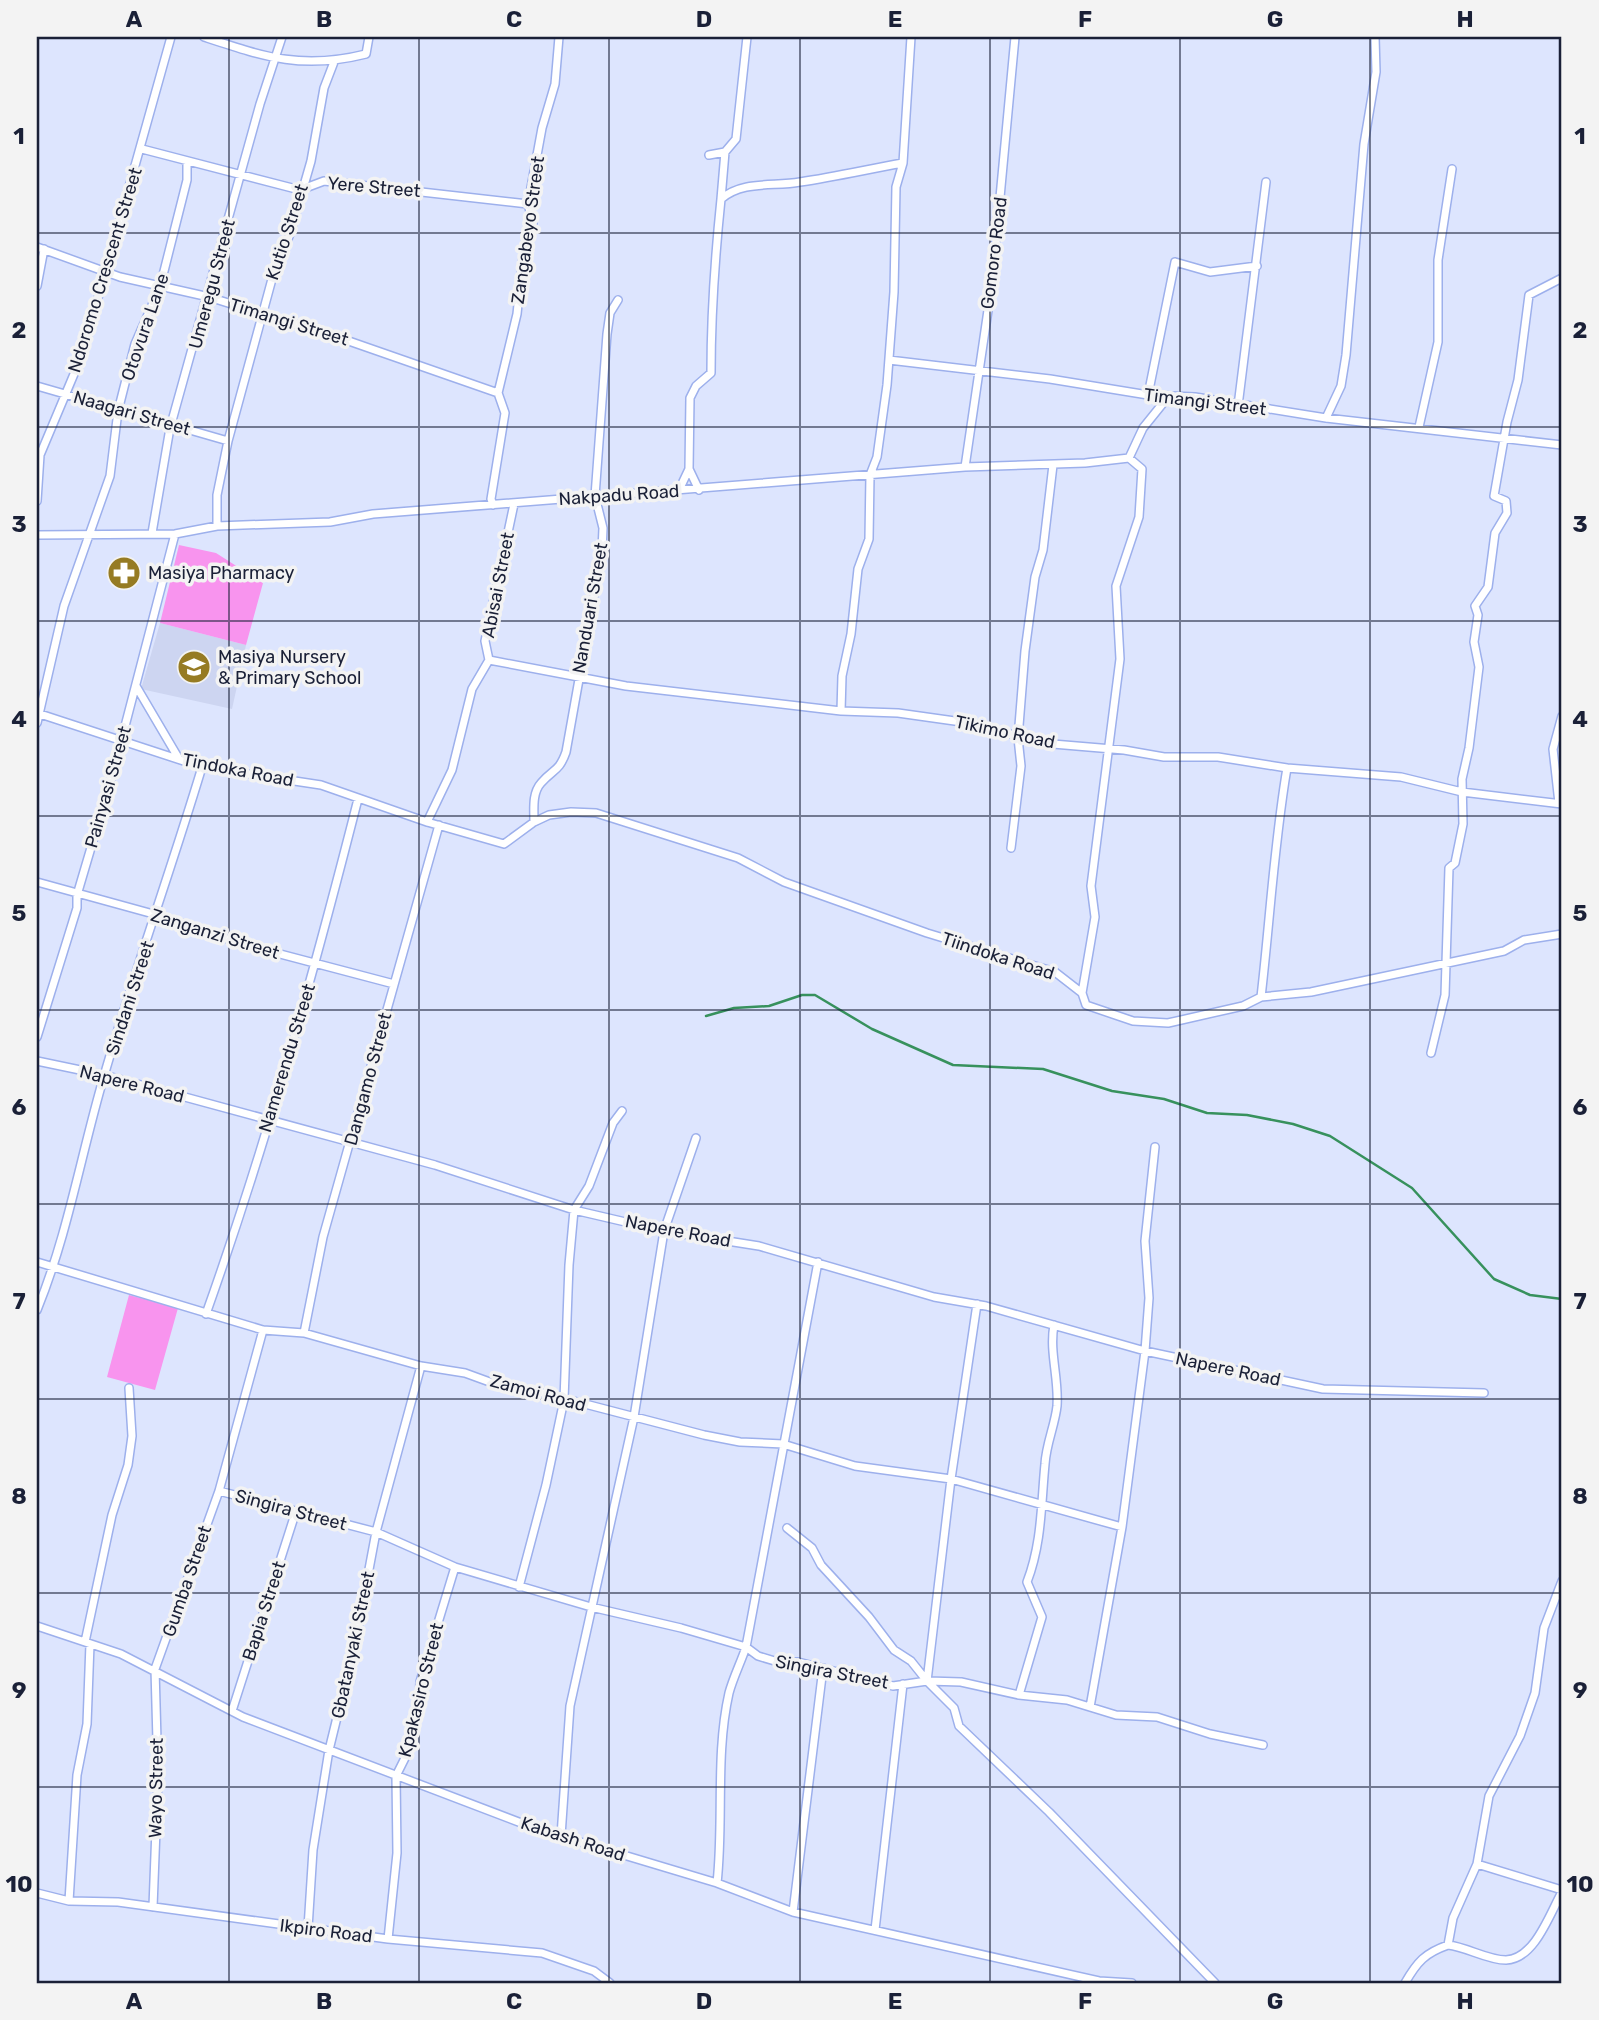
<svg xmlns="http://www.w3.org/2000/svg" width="1599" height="2020" viewBox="0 0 1599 2020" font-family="Rubik,sans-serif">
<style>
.built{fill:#cdd5f1}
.green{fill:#f894ee}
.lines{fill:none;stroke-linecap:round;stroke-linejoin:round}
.stream{stroke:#37915d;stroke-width:2.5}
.minor-casing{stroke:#9db0ec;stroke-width:10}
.minor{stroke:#fff;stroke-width:7}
.grid{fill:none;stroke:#1a2037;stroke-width:2;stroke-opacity:0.55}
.labels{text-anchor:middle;stroke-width:7;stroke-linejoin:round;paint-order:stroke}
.street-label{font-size:18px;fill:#1a2037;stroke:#f3f3f3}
.poi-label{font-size:18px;fill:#1a2037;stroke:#f3f3f3;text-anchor:start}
.neatline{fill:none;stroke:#1a2037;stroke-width:2.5}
.grid-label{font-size:23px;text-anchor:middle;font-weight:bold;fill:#1a2037}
</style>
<rect width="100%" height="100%" fill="#dde5fe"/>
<path class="built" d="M 160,623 L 246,645 L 232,709 L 141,689 Z"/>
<path class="green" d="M 179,545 L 216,553 L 263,583 L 246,645 L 160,623 Z
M 129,1295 L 178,1308 L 155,1390 L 107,1377 Z"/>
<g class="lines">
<path class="stream" d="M 706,1016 L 734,1008 L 769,1006 L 802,995 L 815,995 L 872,1029 L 953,1065 L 1043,1069 L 1112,1091 L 1164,1099 L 1207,1113 L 1247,1115 L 1293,1124 L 1330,1136 L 1412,1188 L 1494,1279 L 1530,1295 L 1562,1299"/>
<defs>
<path id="minor" d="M 204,37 C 265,57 302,70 366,54 L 369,37
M 142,149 L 300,190 L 324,181 L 528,204
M 725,152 L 721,199 C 743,180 774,187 800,182 C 835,177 869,169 903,163 L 896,187 L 894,292 L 887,385 L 877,457 L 870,475 L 869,539 L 858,569 L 851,634 L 842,676 L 841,711
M 709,155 L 725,152 L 736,139 L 747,37
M 903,163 L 911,37
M 37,247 L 120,277 L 209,297 L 343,339 L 498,393
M 37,286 L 44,249
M 889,360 L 1050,379 L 1148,395 L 1195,397 L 1326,418 L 1562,445
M 37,386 L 228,441
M 1148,395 L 1175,262 L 1210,272 L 1257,266
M 1238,406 L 1266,182
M 1326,418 L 1341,386 L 1346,355 L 1364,144 L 1376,72 L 1375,37
M 1419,427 L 1438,342 L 1438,260 L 1452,169
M 965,467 L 992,283 L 1015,37
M 679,490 L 689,469
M 699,490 L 689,469 L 690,398 L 696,386 L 711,373 C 711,315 715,257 721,199
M 37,501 L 40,455 L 82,355 L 171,37
M 493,505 L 491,499 L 505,413 L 498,393 L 517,314 L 523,256 L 533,223 L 528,204 L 542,128 L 555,84 L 559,37
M 217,526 L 217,495 L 228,441 L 272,279 L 290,234 L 311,161 L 324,88 L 334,62
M 152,533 L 170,428 L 260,104 L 282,37
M 37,535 L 175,534 L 217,526 L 330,522 L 373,514 L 965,467 L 1085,463 L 1129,458 L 1143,428 L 1168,397
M 489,660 L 626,686 L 841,711 L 898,713 L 976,724 L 1041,743 L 1124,750 L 1164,757 L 1218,757 L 1287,768 L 1401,777 L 1462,792 L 1562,804
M 136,686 L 179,759
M 37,713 L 202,767 L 321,785 L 427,822 L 504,844 L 534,822 L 549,815 L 571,812 L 596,813 L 738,858 L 784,882 L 927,933 L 1055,972 L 1082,993 L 1086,1005 L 1133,1021 L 1168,1023 L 1243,1006 L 1261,997 L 1311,992 L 1504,951 L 1524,940 L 1562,934
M 37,723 L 64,606 L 110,476 L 118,411 L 135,344 L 160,287 L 187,180 L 187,162
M 1559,803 L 1553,749 L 1562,716
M 427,822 L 452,770 L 472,689 L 489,660 L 485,641 L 514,504
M 534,822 C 534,809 532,793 541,783 C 553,769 559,772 566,752 L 602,551 L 603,528 L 595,496 L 607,334 L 610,313 L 618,300
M 1011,848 L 1021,766 L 1018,738 L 1025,651 L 1035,577 L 1043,550 L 1053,465
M 37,882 L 157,915 L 242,944 L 394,984
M 1082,993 L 1095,917 L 1091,886 L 1120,659 L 1116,586 L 1139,517 L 1142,469 L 1129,458
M 1261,997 C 1270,920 1274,844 1287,768
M 37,1037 L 77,908 L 77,895 L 111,780 L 175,534
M 1431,1053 L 1445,995 L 1449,868 L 1455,863 L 1463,824 L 1462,779 L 1469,748 L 1479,667 L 1474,642 L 1478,615 L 1475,606 L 1488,587 L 1495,533 L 1507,513 L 1506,501 L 1494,496 L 1507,422 L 1518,380 L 1529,295 L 1562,278
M 37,1061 L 104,1075 L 435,1165 L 574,1210 L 664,1231 L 759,1246 L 934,1297 L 986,1306 L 1145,1351 L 1323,1389 L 1484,1393
M 37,1262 L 263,1330 L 304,1333 L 421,1366 L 465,1373 L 509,1389 L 543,1393 L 704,1435 L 740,1442 L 783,1444 L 855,1466 L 951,1479 L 1122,1527 L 1145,1351 L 1149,1298 L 1145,1241 L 1155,1147
M 37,1310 C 68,1234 81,1154 104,1076 C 134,972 171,870 202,767
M 206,1314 C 266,1145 314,972 358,799
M 304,1333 L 323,1237 L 439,825
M 219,1491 L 376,1532 L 455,1567 L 591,1607 L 681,1628 L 746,1647 L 758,1656 L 778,1662 L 798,1662 L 893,1686 L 927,1681 L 954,1708 L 959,1726 L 1049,1812 L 1215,1983
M 787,1528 L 812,1548 L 821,1565 L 869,1617 L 894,1650 L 911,1661 L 927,1681
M 519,1587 L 546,1485 L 564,1400 L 569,1265 L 574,1210 L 589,1186 L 613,1123 L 622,1111
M 37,1626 L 121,1654 L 243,1717 L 537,1829 L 717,1883 L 793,1912 L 1099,1981 L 1132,1983
M 85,1642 L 112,1515 L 128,1465 L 132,1436 L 129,1388
M 927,1681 L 951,1479 L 977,1304
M 928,1681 L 961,1682 L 1019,1695 L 1067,1700 L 1116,1715 L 1157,1717 L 1210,1734 L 1263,1745
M 1019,1695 L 1042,1617 L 1027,1582 C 1042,1543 1041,1505 1045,1464 C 1046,1444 1055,1425 1057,1406 C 1059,1378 1049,1352 1054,1325
M 1090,1707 L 1122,1527
M 232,1711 L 296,1511
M 561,1836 L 570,1706 L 634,1417 L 664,1231 L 696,1138
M 1477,1864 L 1562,1890
M 717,1883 C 724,1821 715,1755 729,1693 C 733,1678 741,1662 746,1647 L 818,1262
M 37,1893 L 69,1901 L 118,1902 L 388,1939 L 542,1953 L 594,1971 L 610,1983
M 69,1901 L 77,1775 L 87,1724 L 90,1644
M 153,1907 L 158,1777 L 155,1669 L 219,1491 L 263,1330
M 793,1912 L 823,1668
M 308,1928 L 313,1850 L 329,1750 L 355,1644 L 376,1532 L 421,1366
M 875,1930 L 903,1684
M 388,1939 L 397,1853 L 396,1776 L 410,1748 L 419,1707 L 420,1682 L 455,1567
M 1448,1945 C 1467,1947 1487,1960 1506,1960 C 1535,1959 1550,1913 1562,1892
M 1405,1983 C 1417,1962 1425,1953 1448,1945 L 1453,1918 L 1477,1864 L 1489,1796 L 1520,1736 L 1535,1693 L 1544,1628 L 1562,1581"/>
</defs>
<use href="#minor" class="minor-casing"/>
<use href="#minor" class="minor"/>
</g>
<path class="grid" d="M 229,37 L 229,1983M 419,37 L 419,1983M 609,37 L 609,1983M 800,37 L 800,1983M 990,37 L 990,1983M 1180,37 L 1180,1983M 1370,37 L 1370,1983M 37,233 L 1562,233M 37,427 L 1562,427M 37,621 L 1562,621M 37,816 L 1562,816M 37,1010 L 1562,1010M 37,1204 L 1562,1204M 37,1399 L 1562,1399M 37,1593 L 1562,1593M 37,1787 L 1562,1787"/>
<defs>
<symbol id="pharmacy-disc" viewBox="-11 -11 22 22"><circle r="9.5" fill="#967b23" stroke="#f3f3f3"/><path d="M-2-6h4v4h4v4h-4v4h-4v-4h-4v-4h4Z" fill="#fff"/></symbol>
<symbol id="school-disc" viewBox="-11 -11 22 22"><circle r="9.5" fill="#967b23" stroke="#f3f3f3"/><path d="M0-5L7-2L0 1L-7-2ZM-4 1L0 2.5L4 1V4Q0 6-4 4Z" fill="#fff"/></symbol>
</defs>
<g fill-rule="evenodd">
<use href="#pharmacy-disc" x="105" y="554" width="38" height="38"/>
<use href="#school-disc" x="175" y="648" width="38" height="38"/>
</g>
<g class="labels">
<g class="street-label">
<text transform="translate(374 187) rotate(5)" y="6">Yere Street</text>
<text transform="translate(528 230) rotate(-82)" y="6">Zangabeyo Street</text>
<text transform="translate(287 232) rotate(-72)" y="6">Kutio Street</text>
<text transform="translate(994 253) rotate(-83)" y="6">Gomoro Road</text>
<text transform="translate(105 270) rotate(-73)" y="6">Ndoromo Crescent Street</text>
<text transform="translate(212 284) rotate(-75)" y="6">Umeregu Street</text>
<text transform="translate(289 322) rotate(17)" y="6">Timangi Street</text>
<text transform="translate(145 327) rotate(-71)" y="6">Otovura Lane</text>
<text transform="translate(1205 402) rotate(7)" y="6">Timangi Street</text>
<text transform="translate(132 413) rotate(16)" y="6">Naagari Street</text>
<text transform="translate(619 495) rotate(-4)" y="6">Nakpadu Road</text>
<text transform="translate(498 585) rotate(-79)" y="6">Abisai Street</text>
<text transform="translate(590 608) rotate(-80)" y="6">Nanduari Street</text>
<text transform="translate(1005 732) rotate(12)" y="6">Tikimo Road</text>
<text transform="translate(238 770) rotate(11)" y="6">Tindoka Road</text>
<text transform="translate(108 787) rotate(-74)" y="6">Painyasi Street</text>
<text transform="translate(215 934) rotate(17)" y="6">Zanganzi Street</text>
<text transform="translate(998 956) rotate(18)" y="6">Tiindoka Road</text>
<text transform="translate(130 998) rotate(-72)" y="6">Sindani Street</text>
<text transform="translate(287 1058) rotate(-73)" y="6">Namerendu Street</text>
<text transform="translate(368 1079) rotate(-75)" y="6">Dangamo Street</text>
<text transform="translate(132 1084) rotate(14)" y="6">Napere Road</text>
<text transform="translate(678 1231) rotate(11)" y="6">Napere Road</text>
<text transform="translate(1228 1369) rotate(12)" y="6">Napere Road</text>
<text transform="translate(538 1393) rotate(15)" y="6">Zamoi Road</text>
<text transform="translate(291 1510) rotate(15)" y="6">Singira Street</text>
<text transform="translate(187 1581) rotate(-71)" y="6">Gumba Street</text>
<text transform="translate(264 1611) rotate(-72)" y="6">Bapia Street</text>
<text transform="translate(353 1645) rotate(-78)" y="6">Gbatanyaki Street</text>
<text transform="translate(832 1672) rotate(11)" y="6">Singira Street</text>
<text transform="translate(421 1690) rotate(-76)" y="6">Kpakasiro Street</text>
<text transform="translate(156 1788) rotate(-89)" y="6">Wayo Street</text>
<text transform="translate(573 1839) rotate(18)" y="6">Kabash Road</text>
<text transform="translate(326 1931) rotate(7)" y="6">Ikpiro Road</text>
</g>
<g class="poi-label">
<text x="148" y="579">Masiya Pharmacy</text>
<text x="218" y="663">Masiya Nursery<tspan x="218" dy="21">&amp; Primary School</tspan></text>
</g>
</g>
<rect width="1599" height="2020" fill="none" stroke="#f3f3f3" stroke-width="77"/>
<rect x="38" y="38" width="1522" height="1944" class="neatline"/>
<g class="grid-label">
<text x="134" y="27">A</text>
<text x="324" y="27">B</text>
<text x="514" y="27">C</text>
<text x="704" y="27">D</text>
<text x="895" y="27">E</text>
<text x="1085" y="27">F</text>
<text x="1275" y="27">G</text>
<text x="1465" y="27">H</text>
<text x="19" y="144">1</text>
<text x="1580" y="144">1</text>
<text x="19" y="338">2</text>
<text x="1580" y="338">2</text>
<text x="19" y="532">3</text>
<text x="1580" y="532">3</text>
<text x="19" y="727">4</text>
<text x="1580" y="727">4</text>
<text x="19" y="921">5</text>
<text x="1580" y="921">5</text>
<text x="19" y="1115">6</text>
<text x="1580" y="1115">6</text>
<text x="19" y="1309">7</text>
<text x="1580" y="1309">7</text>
<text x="19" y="1504">8</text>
<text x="1580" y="1504">8</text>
<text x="19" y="1698">9</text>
<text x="1580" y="1698">9</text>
<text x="19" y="1892">10</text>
<text x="1580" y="1892">10</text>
<text x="134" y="2009">A</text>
<text x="324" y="2009">B</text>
<text x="514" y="2009">C</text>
<text x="704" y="2009">D</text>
<text x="895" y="2009">E</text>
<text x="1085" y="2009">F</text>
<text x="1275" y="2009">G</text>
<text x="1465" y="2009">H</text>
</g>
</svg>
